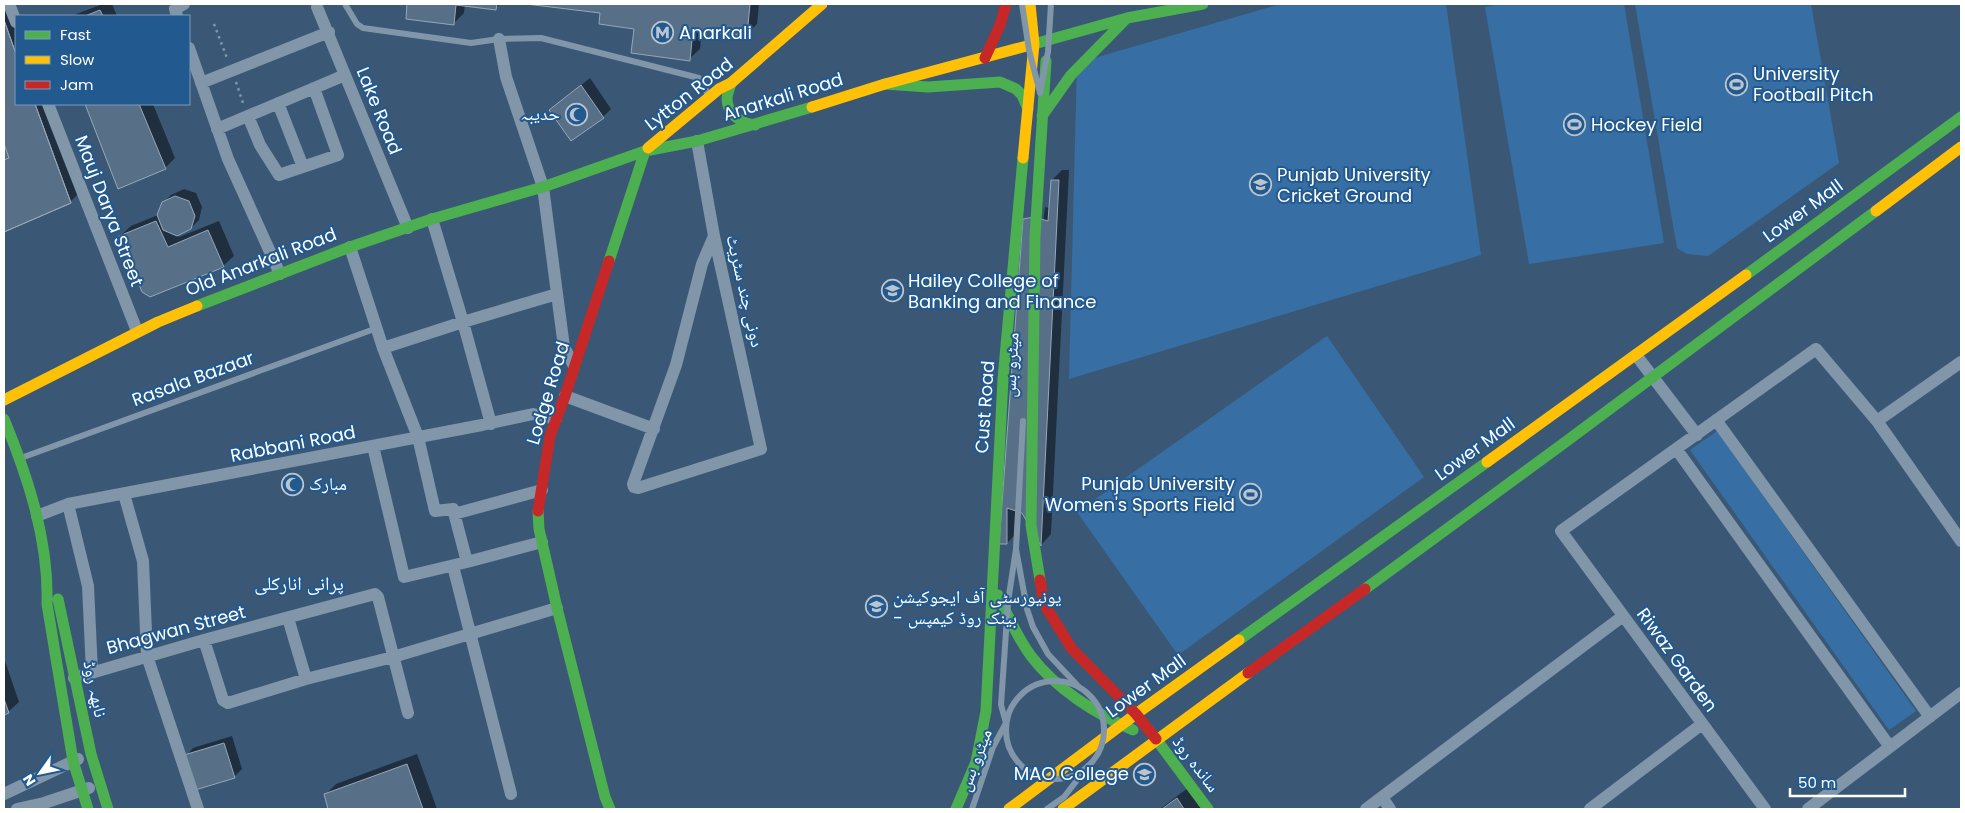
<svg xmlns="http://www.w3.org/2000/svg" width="1965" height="813" viewBox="0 0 1965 813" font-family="Poppins,'Noto Naskh Arabic',sans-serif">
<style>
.green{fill:#376fa4}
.shadow{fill:#0007}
.building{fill:#587087;stroke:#96a7b8}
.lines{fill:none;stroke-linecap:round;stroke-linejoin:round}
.path{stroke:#8196a9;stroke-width:2.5;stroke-dasharray:2.5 4;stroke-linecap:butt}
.lane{stroke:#8196a9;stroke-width:6}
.street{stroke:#8196a9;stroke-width:12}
.fast{stroke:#4caf50;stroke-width:11}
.slow{stroke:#ffc107;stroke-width:11}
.jam{stroke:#c62828;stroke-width:11}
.lane-bridge{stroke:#8196a9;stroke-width:6}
.labels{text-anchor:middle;stroke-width:4;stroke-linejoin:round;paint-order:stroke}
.poi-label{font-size:18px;fill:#fff;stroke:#22598e;text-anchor:start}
.street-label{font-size:18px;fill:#fff;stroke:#22598e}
.neighbourhood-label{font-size:19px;fill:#fff;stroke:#22598e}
</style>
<rect width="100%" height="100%" fill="#3a5876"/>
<path class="green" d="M 1281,4 L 1446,4 L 1481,255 L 1069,379 L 1077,63 Z
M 1501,4 L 1624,4 L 1664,243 L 1529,264 L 1485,7 Z
M 1635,4 L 1811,4 L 1839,163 L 1708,256 L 1687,254 L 1677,248 Z
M 1327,336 L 1424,477 L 1178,655 L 1077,512 Z
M 1717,431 L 1916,711 L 1889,730 L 1690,450 Z"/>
<path class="shadow" d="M 4,4 L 16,16 L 16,104 L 49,104 L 81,191 L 70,202 L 4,230 Z
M 103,4 L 112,4 L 117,16 L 71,16 Z
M 409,4 L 500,4 L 496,8 L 465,5 L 464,13 L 453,24 L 407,18 Z
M 536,4 L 759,4 L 757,24 L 746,35 L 702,29 L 700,49 L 689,59 L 636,27 L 602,12 Z
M 590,78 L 611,109 L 603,117 L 550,110 Z
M 87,104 L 153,104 L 175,158 L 165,168 L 119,187 Z
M 1062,170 L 1069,170 L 1051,534 L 1041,545 L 1036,509 L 1017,510 L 1017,533 L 1007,543 L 1000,543 L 1045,207 L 1050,208 L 1052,180 Z
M 184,189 L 196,193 L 202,207 L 199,220 L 191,228 L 177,234 L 179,237 L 219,221 L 234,256 L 223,266 L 120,236 L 131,226 L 158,215 L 163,203 L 171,195 Z
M 4,658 L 19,702 L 8,712 L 4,713 Z
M 232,736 L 242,769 L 234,777 L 186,756 L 193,748 Z
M 417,754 L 437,809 L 330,809 L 325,795 L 336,784 Z
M 1193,784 L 1210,809 L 1160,809 Z"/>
<path class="building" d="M 407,4 L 497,4 L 496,10 L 456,5 L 454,25 L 406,19 Z
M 526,4 L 750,4 L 747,36 L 693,30 L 690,61 L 631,53 L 634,29 L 599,24 L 600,13 Z
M 100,10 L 103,16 L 85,16 Z
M 4,20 L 16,54 L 16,104 L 35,104 L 71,203 L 4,232 L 4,160 L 9,158 L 4,144 Z
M 4,20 L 16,54 L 16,104 L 35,104 L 71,203 L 4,232 Z
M 581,85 L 604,118 L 571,141 L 549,110 Z
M 85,104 L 139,104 L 166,169 L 118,189 Z
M 1051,180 L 1059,180 L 1041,546 L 1022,513 L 1007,508 L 1007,544 L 999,544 L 1023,219 L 1034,217 L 1048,221 Z
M 175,196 L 189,201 L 195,216 L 191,229 L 177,236 L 163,230 L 157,215 L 162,202 Z
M 156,221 L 168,247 L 208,230 L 224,267 L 150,297 L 142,292 L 119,236 Z
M 4,699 L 9,713 L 4,715 Z
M 224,743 L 235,778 L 195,790 L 184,755 Z
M 407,764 L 423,809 L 328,809 L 324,794 Z
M 1177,798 L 1184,809 L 1162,809 Z"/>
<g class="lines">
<path class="path" d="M 214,24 L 227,58
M 236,82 L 243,103"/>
<path class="lane" d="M 345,4 L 357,24 L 363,28 L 471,43 L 499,39 L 541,38 L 699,78 L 708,94
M 1023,421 L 1016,549 L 1027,609 L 1033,627 L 1048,654 L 1078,686
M 21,458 L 377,328
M 1047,809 L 1064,797 L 1088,766"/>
<path class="street" d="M 9,4 L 16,22
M 317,7 L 408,228
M 177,16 L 175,9 L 184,4
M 499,39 L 506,77 L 543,187 L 564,347 L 574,366
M 189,48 L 228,159 L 280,274
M 201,83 L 329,32
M 278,103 L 303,167
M 48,104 L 137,331
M 248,116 L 260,145 L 279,175 L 338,155 L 314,88
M 217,129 L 345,75
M 697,141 L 714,236 L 761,449 L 638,488 L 634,487 L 633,484 L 676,365 L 702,264 L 714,236
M 432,219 L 463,322 L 491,424
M 350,247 L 383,348 L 418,437 L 435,511 L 453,509 L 467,562
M 383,348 L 463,322 L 557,294
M 1636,355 L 1697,435
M 565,396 L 654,429
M 1716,420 L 1930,717
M 1877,421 L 1961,362
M 373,446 L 404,577 L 467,562 L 542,542
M 1677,450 L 1890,747
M 124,494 L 143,561 L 147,656 L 198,809
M 68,504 L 88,586 L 92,672
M 454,514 L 542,490
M 37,516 L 68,504 L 482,425 L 533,414 L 556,419
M 453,566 L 511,794
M 288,618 L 306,679
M 204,640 L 223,700 L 228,703 L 306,679 L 393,657 L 557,608
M 74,678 L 204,640 L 375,594 L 378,597 L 408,713
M 4,794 L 78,759
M 1382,797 L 1390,809
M 17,809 L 44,803 L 89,788
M 1366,809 L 1623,616
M 1590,809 L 1702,724
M 1765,809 L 1561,531 L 1816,349 L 1877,421 L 1961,541
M 1808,809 L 1961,693"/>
<path class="fast" d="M 1034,44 L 1127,18 L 1203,4
M 731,83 C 730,88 727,94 727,99 C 727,114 742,124 755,125
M 885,84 L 928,87 L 1000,82 L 1016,89 L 1022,95 L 1028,109
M 1042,116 L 1071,75 L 1126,19
M 609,261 L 645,151
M 1746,275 L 1961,117
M 197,306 L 350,247 L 432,219 L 543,187 L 645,151 L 697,141 L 812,107
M 4,419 C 28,477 49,541 47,604 L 73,761 L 88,809
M 538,511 L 539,529 L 557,608 L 605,797 L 610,809
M 1040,580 L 1031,525 L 1035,236 L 1046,61
M 1365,589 L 1560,446 L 1876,211
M 998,595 C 1008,616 1017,637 1031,656 C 1056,689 1096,714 1133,730
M 58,599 L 91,754 L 108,809
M 1239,640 L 1487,462
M 1156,739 L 1208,809
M 956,809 L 976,762 L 986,711 L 1003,379 L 1023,158"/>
<path class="slow" d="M 812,107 L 885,84 L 1034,44
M 648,148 L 719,89 L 731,83 L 822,4
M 1023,158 L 1034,44 L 1030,4
M 1876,211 L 1961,147
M 4,400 L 158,322 L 197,306
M 1487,462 L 1746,275
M 1009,809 L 1136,714 L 1239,640
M 1063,809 L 1248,673"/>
<path class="jam" d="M 985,58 L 1000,25 L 1006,4
M 538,511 L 550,436 L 565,396 L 609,261
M 1040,580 L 1044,604 L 1072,649 L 1136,714 L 1156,739
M 1248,673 L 1365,589"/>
<path class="lane-bridge" d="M 1022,4 L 1029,50 L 1040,93
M 1040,92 L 1048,52 L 1051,4
M1006 730a49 49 0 1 1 98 0a49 49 0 1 1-98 0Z
M 972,809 L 993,747 L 1006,723 L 1001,705 L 1008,602 L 1016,549"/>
</g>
<defs>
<symbol id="metro-ring" viewBox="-11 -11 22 22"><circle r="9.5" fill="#22598e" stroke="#bac5cf" stroke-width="1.5"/><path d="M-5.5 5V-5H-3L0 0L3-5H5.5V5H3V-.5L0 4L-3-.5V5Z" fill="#bac5cf"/></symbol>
<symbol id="stadium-ring" viewBox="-11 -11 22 22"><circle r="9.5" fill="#22598e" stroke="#bac5cf" stroke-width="1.5"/><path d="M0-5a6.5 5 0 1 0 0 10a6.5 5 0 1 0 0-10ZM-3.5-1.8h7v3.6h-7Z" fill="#bac5cf"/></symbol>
<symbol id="mosque-ring" viewBox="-11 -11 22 22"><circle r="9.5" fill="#22598e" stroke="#bac5cf" stroke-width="1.5"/><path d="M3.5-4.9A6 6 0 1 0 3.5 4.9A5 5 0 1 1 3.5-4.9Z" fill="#bac5cf"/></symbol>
<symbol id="university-ring" viewBox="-11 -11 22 22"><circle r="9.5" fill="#22598e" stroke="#bac5cf" stroke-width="1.5"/><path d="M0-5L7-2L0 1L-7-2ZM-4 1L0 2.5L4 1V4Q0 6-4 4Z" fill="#bac5cf"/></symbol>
</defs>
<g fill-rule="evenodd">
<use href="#metro-ring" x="650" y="20" width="25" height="25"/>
<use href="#stadium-ring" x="1724" y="72" width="25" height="25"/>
<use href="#mosque-ring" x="564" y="102" width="25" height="25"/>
<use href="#stadium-ring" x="1562" y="112" width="25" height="25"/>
<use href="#university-ring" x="1248" y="172" width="25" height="25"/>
<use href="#university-ring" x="880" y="278" width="25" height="25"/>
<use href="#mosque-ring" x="280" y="472" width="25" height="25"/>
<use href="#stadium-ring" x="1238" y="482" width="25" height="25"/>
<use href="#university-ring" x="864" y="594" width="25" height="25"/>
<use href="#university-ring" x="1132" y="762" width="25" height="25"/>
</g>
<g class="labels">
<g class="poi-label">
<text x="679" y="39">Anarkali</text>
<text x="1753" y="80">University<tspan x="1753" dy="21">Football Pitch</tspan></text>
<text x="560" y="120" text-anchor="end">حدیبہ</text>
<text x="1591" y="131">Hockey Field</text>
<text x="1277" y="181">Punjab University<tspan x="1277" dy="21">Cricket Ground</tspan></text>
<text x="908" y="287">Hailey College of<tspan x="908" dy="21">Banking and Finance</tspan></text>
<text x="309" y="490">مبارک</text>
<text x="1235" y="490" text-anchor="end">Punjab University<tspan x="1235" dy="21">Women's Sports Field</tspan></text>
<text x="893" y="603">یونیورسٹی آف ایجوکیشن<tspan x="893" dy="21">- بینک روڈ کیمپس</tspan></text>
<text x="1129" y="780" text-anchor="end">MAO College</text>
</g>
<g class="street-label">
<text transform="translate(689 94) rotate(-38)" y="6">Lytton Road</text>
<text transform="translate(783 97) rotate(-17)" y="6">Anarkali Road</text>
<text transform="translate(379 111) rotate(68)" y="6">Lake Road</text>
<text transform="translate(109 211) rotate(69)" y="6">Mauj Darya Street</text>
<text transform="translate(1803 211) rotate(-36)" y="6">Lower Mall</text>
<text transform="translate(261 262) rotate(-21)" y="6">Old Anarkali Road</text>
<text transform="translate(745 291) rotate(77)" y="6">دونی چند سٹریٹ</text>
<text transform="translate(1011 365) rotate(-87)" y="6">میٹرو بس</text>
<text transform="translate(193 379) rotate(-20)" y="6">Rasala Bazaar</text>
<text transform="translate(548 393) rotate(-73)" y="6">Lodge Road</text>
<text transform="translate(985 407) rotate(-86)" y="6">Cust Road</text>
<text transform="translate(293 444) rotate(-11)" y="6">Rabbani Road</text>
<text transform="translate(1475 449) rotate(-36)" y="6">Lower Mall</text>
<text transform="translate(176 630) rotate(-15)" y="6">Bhagwan Street</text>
<text transform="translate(1677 660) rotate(54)" y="6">Riwaz Garden</text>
<text transform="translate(1146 686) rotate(-36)" y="6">Lower Mall</text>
<text transform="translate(95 689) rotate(78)" y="6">نابھہ روڈ</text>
<text transform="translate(975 760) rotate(-69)" y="6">میٹرو بس</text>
<text transform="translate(1196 764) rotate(53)" y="6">ساندہ روڈ</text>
</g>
<g class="neighbourhood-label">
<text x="299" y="590">پرانی انارکلی</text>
</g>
</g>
<rect width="1965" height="813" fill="none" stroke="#ffffff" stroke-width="10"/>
<rect x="15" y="15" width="175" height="90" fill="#22598e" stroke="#7a9bbb"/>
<rect x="25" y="31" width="25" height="8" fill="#4caf50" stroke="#7a9bbb"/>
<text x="60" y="40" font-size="15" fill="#ffffff">Fast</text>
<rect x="25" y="56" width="25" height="8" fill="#ffc107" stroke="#7a9bbb"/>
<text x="60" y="65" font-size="15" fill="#ffffff">Slow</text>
<rect x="25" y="81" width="25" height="8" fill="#c62828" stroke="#7a9bbb"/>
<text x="60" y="90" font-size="15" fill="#ffffff">Jam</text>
<g transform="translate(40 773) rotate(237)" stroke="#22598e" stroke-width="4" paint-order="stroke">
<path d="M0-4L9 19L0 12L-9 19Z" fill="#ffffff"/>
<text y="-8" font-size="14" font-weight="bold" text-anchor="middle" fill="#ffffff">N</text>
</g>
<path d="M1790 788v8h115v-8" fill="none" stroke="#ffffff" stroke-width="2.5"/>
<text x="1798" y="788" font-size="15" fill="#ffffff" stroke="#22598e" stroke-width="4" paint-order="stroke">50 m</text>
</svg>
